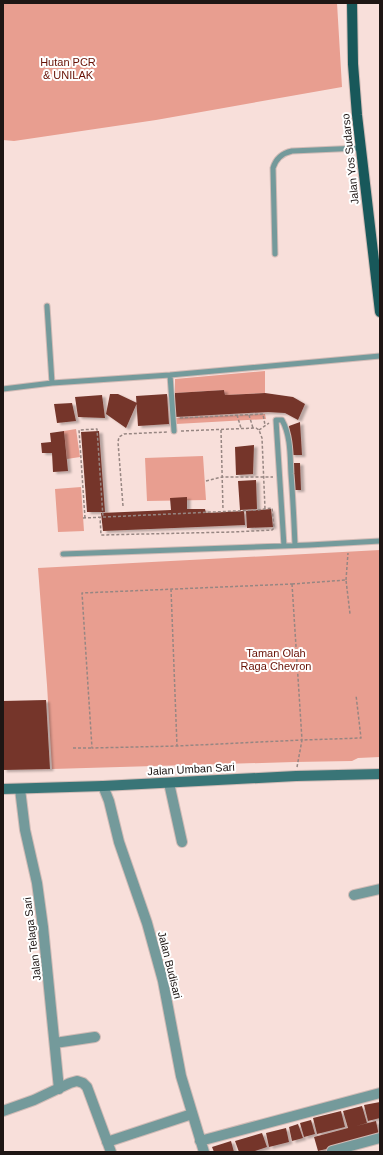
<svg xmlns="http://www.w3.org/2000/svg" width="383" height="1155" viewBox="0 0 383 1155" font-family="Helvetica,sans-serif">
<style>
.green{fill:#e89e90}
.building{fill:#74352a;filter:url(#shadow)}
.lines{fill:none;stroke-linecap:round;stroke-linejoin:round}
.service-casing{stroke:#d1bbb6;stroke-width:7}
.minor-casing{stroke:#d1bbb6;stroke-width:12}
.secondary-casing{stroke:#d1bbb6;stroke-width:12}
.primary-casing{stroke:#d1bbb6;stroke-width:12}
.path{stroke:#978682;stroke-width:1.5;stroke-dasharray:3 2;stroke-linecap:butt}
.service{stroke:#749a9b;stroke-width:5}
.minor{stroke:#749a9b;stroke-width:10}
.secondary{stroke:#397577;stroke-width:10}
.primary{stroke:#18585a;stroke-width:10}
.labels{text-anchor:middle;stroke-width:4;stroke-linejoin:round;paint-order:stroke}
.park-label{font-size:11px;fill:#671105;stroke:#fff}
.street-label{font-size:11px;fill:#1e1614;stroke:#fff}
</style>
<defs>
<filter id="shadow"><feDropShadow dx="3.5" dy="2" stdDeviation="1" flood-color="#0004"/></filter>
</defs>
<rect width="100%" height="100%" fill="#f8dfda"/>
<path class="green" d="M 3,3 L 337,3 L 342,87 L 156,120 L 14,141 L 3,140 Z
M 265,371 L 265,393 L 225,395 L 224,390 L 175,393 L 175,379 Z
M 265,414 L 266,419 L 176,424 L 176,418 Z
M 76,429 L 80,457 L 67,459 L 64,431 Z
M 203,456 L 206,500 L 147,501 L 145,458 Z
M 81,487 L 84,531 L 58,532 L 55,489 Z
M 380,550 L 380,757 L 358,758 L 352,761 L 294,762 L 52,769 L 47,685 L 38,568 Z"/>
<path class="building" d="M 224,390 L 225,395 L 265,393 L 293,397 L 305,404 L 298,420 L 285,413 L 268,412 L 175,417 L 175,393 Z
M 110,394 L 118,394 L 137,403 L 126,428 L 106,414 Z
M 167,394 L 169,424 L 138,426 L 136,396 Z
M 102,395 L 105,418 L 78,417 L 75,397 Z
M 72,403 L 76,421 L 57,423 L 54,404 Z
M 300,422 L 302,455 L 291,455 L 289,426 Z
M 64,431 L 68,471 L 53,472 L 52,453 L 42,453 L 41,443 L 51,442 L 50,433 Z
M 99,431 L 105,512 L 87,512 L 81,432 Z
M 254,445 L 253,474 L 236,475 L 235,447 Z
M 293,463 L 300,463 L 301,490 L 294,490 Z
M 256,480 L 257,509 L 240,510 L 238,481 Z
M 187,497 L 187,509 L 205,509 L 206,513 L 244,511 L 245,525 L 103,531 L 101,513 L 171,510 L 170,498 Z
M 271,509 L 273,527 L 247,528 L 246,511 Z
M 46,700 L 50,769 L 3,770 L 3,701 Z
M 380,1102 L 380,1118 L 368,1121 L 364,1105 Z
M 362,1106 L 367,1123 L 356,1126 L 376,1121 L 379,1136 L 318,1151 L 314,1137 L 348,1128 L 343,1111 Z
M 341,1111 L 345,1127 L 317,1134 L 313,1118 Z
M 311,1120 L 315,1134 L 304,1137 L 300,1123 Z
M 298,1124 L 303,1138 L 292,1141 L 289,1127 Z
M 286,1128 L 289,1142 L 269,1147 L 266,1133 Z
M 262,1133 L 267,1147 L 252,1152 L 239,1152 L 235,1141 Z
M 231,1141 L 234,1152 L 214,1152 L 212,1147 Z"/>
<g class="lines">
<defs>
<path id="service" d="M 275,254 L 273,168 C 276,158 283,153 292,151 L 360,148
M 47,306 L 52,383
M 170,375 L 174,431
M 3,389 L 52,383 L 170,375 L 380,356
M 284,546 L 276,420 L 282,420 C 291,436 290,457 291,474 C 293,498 294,522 295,545
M 63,554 L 309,545 L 380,541"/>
<path id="minor" d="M 169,783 L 182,842
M 103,786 L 109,801 L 119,842 L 147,923 L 163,981 L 181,1076 L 204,1152
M 20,789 L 25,830 L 37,883 L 43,927 L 59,1089
M 354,895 L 380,889
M 55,1043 L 95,1037
M 3,1111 L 34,1100 L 70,1083 L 77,1081 L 83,1083 L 87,1087 L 111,1152
M 200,1141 L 380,1093
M 107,1142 L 192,1114
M 332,1151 L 380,1138"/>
<path id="secondary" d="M 3,789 L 103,786 L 296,776 L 380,774"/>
<path id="primary" d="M 352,3 L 353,64 L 357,115 L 380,312"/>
</defs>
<use href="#service" class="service-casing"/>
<use href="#minor" class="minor-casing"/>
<use href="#secondary" class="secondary-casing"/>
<use href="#primary" class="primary-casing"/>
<path class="path" d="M 237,415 L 241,428
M 249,415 L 253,428
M 180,418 L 263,414 L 265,425
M 221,430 L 223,510
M 259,430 L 269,423
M 181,431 L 256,428 L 259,430 L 262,438 L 265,509
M 206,481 L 222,477 L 273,477
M 123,506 L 118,442 L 119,437 L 124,434 L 167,432
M 83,518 L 257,510 L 272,508 L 274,528 L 272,530 L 232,532 L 101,535 L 100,517
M 85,518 L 79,430 L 97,429 L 103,517
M 346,580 L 348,553
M 292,584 L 302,740 L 177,746 L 92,748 L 82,593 Z
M 292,584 L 346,580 L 350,614
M 171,589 L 177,746
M 73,748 L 92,748
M 297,767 L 302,740 L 361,738 L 356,695"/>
<use href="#service" class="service"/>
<use href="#minor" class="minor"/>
<use href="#secondary" class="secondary"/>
<use href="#primary" class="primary"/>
</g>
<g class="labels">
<g class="park-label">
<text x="68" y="66">Hutan PCR<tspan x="68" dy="13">&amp; UNILAK</tspan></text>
<text x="276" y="657">Taman Olah<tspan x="276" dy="13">Raga Chevron</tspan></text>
</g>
<g class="street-label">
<text transform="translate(350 159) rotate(-96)" y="4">Jalan Yos Sudarso</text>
<text transform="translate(191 769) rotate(-3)" y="4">Jalan Umban Sari</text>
<text transform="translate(32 939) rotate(-97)" y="4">Jalan Telaga Sari</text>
<text transform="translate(170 965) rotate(76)" y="4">Jalan Budisari</text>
</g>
</g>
<rect width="383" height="1155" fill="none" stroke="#1e1614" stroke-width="8"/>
</svg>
